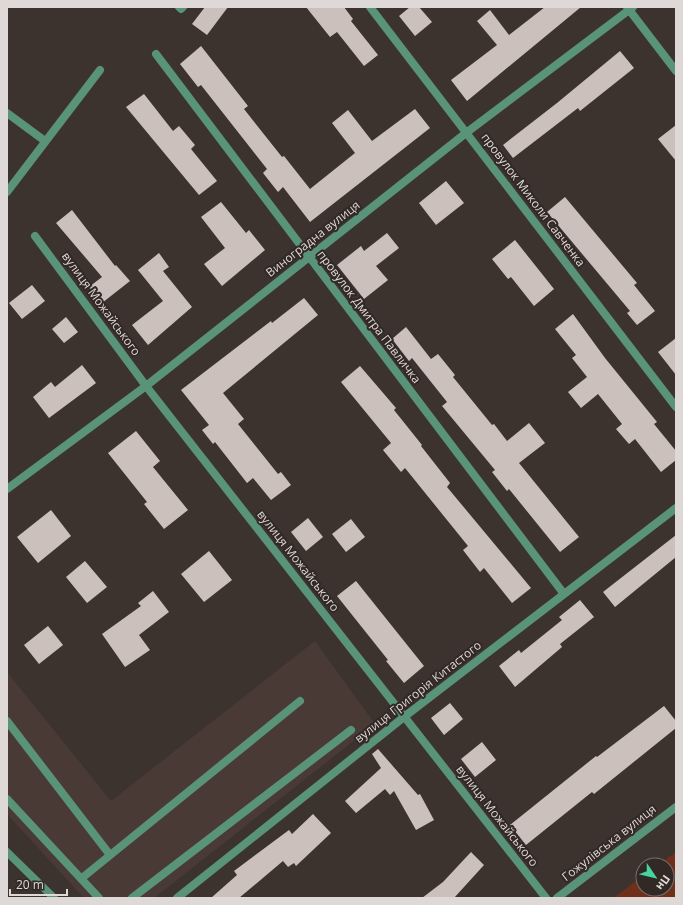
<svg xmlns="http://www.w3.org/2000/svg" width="683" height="905" viewBox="0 0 683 905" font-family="'Open Sans',sans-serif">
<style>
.built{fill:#4a3a35}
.green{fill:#6e301b}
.building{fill:#ccc0bd}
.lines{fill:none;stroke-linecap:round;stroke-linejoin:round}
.service{stroke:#599378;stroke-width:8}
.minor{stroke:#599378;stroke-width:8}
.tertiary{stroke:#599378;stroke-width:8}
.labels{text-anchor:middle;stroke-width:4;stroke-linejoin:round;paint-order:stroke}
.street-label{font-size:12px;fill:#ded8d6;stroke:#322926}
</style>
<rect width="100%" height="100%" fill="#3c332f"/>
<path class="built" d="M 315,641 L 375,724 L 154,898 L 84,898 L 7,814 L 7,672 L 111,801 Z"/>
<path class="green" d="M 676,852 L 676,898 L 613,898 L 643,876 L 643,889 L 667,889 L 667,865 L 658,865 Z"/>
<path class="building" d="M 205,7 L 228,7 L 207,35 L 192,24 Z
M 306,7 L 344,7 L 353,19 L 351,21 L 378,55 L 364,66 L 337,32 L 330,37 Z
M 410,7 L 419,7 L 432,22 L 415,36 L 399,16 Z
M 545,7 L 581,7 L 467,101 L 451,80 L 497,45 L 477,21 L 490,10 L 509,35 Z
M 201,46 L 248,106 L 244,109 L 282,157 L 284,156 L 310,189 L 355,153 L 332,123 L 348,110 L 372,141 L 415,109 L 430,128 L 310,222 L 283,187 L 278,192 L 263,173 L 267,169 L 201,85 L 198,87 L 180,64 Z
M 620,51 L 634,68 L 580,111 L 578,108 L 513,158 L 503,145 L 557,103 Z
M 144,94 L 173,131 L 179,126 L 195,145 L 191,149 L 217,181 L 199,195 L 126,107 Z
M 676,125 L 676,161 L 658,139 Z
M 446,181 L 464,203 L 436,225 L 419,203 Z
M 565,197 L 637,283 L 634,285 L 655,311 L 637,325 L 627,313 L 630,311 L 547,212 Z
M 221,202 L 246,233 L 249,230 L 265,250 L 222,286 L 204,264 L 225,248 L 201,217 Z
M 72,210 L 115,266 L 116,265 L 130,281 L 102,303 L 89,287 L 102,277 L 56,223 Z
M 387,233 L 399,248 L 376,266 L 388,280 L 364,299 L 337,265 L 361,246 L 364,251 Z
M 515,240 L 554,289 L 534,306 L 511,277 L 508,279 L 492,259 Z
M 159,253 L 169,267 L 163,271 L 192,307 L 148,345 L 132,325 L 163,301 L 138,270 Z
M 32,285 L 45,301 L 22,319 L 9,303 Z
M 304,298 L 318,315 L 223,393 L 244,419 L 238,424 L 278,474 L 281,472 L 291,485 L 271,500 L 253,478 L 247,483 L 215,442 L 213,444 L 202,430 L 209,425 L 181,390 L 271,321 L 272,323 Z
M 573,314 L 605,358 L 657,422 L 654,424 L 676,451 L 676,460 L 661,472 L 635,439 L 629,444 L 616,429 L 622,424 L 598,394 L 581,408 L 568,392 L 587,377 L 572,358 L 576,355 L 555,329 Z
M 66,317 L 78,332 L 64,343 L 52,329 Z
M 406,327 L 431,359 L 438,354 L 455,375 L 453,377 L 492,425 L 494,424 L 507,441 L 529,423 L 545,443 L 519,463 L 579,537 L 560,552 L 509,489 L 507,491 L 492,472 L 495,470 L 442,406 L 447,402 L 412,358 L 409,361 L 392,339 Z
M 676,338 L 676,375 L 658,352 Z
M 82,365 L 96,383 L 49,418 L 33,397 L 51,382 L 55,387 Z
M 360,366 L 396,408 L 394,410 L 422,445 L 421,446 L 450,483 L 447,487 L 531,588 L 512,603 L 484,568 L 480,572 L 463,550 L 468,546 L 405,468 L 401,472 L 383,450 L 391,443 L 341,382 Z
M 136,431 L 160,461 L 153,467 L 188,510 L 164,529 L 144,504 L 147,502 L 108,453 Z
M 51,510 L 71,536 L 38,563 L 17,537 Z
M 308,518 L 323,537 L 306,551 L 291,532 Z
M 351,519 L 365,537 L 346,552 L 332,534 Z
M 676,535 L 676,557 L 615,607 L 603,592 Z
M 209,551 L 232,580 L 204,602 L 181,574 Z
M 85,561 L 107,587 L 87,603 L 66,577 Z
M 356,581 L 424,666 L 404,683 L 386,661 L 388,660 L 337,596 Z
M 153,591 L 169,612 L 139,635 L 150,650 L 125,667 L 102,634 L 141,606 L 138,603 Z
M 580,600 L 594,617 L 560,644 L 562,647 L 515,687 L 499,666 L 519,650 L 521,653 L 562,620 L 559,617 Z
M 48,626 L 63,645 L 39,664 L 24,645 Z
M 450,703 L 463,719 L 444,735 L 431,718 Z
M 664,706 L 676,721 L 676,728 L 594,794 L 592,792 L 526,845 L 510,825 L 596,756 L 597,757 Z
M 482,742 L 496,760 L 475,777 L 461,759 Z
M 378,749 L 418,795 L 420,794 L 434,820 L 416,830 L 394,791 L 390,795 L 385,789 L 356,813 L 345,801 L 381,768 L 372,754 Z
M 313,814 L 331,833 L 296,866 L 294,863 L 288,867 L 283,861 L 239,898 L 211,898 L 237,875 L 234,871 L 289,830 L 292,834 Z
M 471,852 L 484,865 L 454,898 L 422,898 L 443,882 Z"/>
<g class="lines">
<path class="service" d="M 179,7 L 181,9 L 183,7
M 7,113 L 45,141
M 7,192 L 100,70
M 7,721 L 110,855
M 7,799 L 99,898
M 82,878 L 300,701
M 132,898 L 351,730"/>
<path class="minor" d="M 370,7 L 676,407
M 627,7 L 676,71
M 156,54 L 564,594
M 35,236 L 146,386 L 546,898
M 7,489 L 146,386 L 466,133 L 633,7
M 7,852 L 54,898
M 177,898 L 404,717 L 676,508"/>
<path class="tertiary" d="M 557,898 L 676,807"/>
</g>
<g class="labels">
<g class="street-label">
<text transform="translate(533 200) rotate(53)" y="4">провулок Миколи Савченка</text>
<text transform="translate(313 239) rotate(-38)" y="4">Виноградна вулиця</text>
<text transform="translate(101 304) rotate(54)" y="4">вулиця Можайського</text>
<text transform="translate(369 317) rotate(53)" y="4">провулок Дмитра Павличка</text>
<text transform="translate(298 561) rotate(52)" y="4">вулиця Можайського</text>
<text transform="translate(418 692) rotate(-38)" y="4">вулиця Григорія Китастого</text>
<text transform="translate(497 816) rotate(52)" y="4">вулиця Можайського</text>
<text transform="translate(609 843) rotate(-38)" y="4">Гожулівська вулиця</text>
</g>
</g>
<rect width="683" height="905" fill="none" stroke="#ded8d6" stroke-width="16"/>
<g transform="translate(655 877) rotate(125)"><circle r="19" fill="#322926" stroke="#776f6c"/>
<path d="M0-3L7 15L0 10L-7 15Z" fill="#48d49d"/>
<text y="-6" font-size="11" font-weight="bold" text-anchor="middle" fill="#ded8d6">Пн</text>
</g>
<path d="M10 889v6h57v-6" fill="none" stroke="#ded8d6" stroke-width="2"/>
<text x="16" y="889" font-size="12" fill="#ded8d6" stroke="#322926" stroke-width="3" paint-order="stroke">20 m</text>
</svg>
